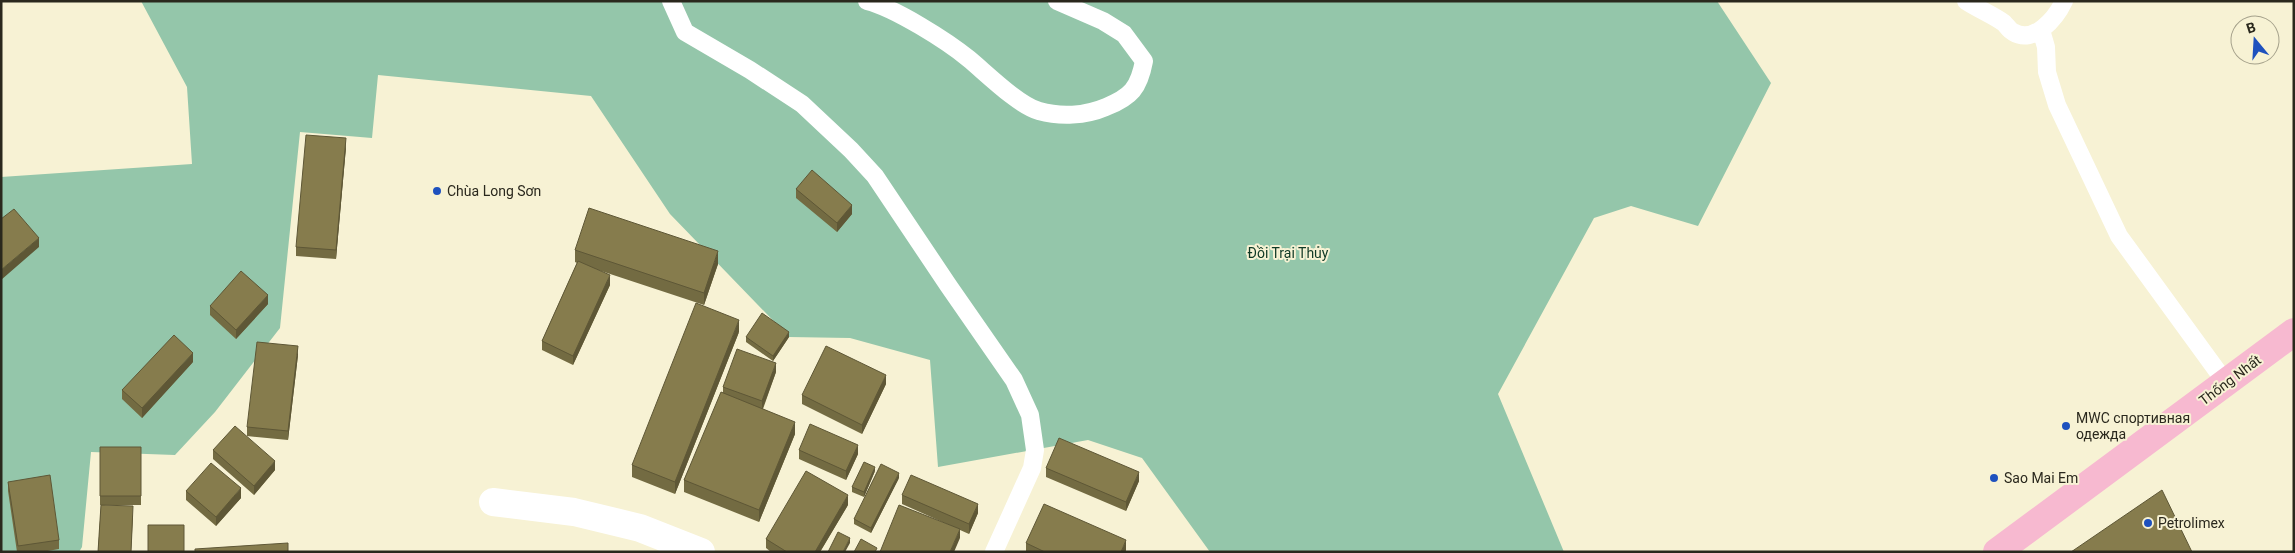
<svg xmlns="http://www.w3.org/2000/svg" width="2295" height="553" viewBox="0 0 2295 553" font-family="Roboto,sans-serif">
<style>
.forest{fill:#94c6aa}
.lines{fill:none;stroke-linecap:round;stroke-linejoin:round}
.service{stroke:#fff;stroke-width:18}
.minor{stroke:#fff;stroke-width:28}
.primary{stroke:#f7b9d0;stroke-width:28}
.wall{fill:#736b42}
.shaded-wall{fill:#5e5736}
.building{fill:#867c4d;stroke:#5e5736}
.poi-dot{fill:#1e51be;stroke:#f7f2d4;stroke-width:2}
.labels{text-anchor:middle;stroke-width:4;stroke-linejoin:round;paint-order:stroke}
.poi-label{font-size:14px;fill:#2a281d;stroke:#f7f2d4;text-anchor:start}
.park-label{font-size:14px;fill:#0f3925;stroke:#f7f2d4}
.street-label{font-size:14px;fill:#2a281d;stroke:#f7f2d4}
</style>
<rect width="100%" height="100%" fill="#f7f2d4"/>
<path class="forest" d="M 141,1 L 1717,1 L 1771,83 L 1698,226 L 1631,206 L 1594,218 L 1498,394 L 1564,552 L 1210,552 L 1142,458 L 1088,440 L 938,467 L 930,360 L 850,338 L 789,337 L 670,214 L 591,96 L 378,75 L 372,138 L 300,132 L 280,328 L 215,412 L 175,455 L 91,452 L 82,547 L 79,552 L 1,552 L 1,177 L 192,164 L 187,87 Z"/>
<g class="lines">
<path class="service" d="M 671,1 L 685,32 L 750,70 L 802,104 L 851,150 L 875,176 L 948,285 L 1014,380 L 1030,415 L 1035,450 L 1032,468 L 994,552
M 867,1 C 895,8 947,41 969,59 C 986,73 1018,105 1039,111 C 1060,117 1085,116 1106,107 C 1131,97 1139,88 1144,61 L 1124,34 L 1103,21 L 1057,1
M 1966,1 C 1978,9 1993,15 2004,23 C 2007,26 2009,30 2013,32 C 2034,45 2056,18 2064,1
M 2041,30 L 2046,47 L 2047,72 L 2057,105 L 2119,236 L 2226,383"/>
<path class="minor" d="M 493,502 L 574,512 L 640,528 L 701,552"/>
<path class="primary" d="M 1997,552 L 2294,332"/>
</g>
<path class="wall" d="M 346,147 L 336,259 L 296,256 L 296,247 Z
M 796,189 L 852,214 L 837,232 L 796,198 Z
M 575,250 L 718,264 L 704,305 L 595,269 L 610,285 L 573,365 L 542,350 L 542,341 L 577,263 L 575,262 Z
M 268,304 L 236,339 L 210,315 L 210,306 Z
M 739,332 L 675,494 L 632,477 L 632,465 Z
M 746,337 L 789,337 L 773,361 L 746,342 Z
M 298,355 L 288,440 L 247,436 L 247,427 Z
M 193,362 L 142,418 L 122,399 L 122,390 Z
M 776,372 L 763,409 L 795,434 L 759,522 L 684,492 L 684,480 L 723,393 L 723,387 Z
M 886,384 L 862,434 L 802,404 L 802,395 Z
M 100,447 L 141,447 L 141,505 L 103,505 L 133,516 L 131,552 L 98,552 L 101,505 L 100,505 Z
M 213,450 L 275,470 L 254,495 L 213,459 Z
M 799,450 L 858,454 L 846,480 L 799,459 Z
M 1046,468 L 1139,481 L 1126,511 L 1046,477 Z
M 875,471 L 864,497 L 852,492 L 852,487 Z
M 899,478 L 871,533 L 854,524 L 854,519 Z
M 8,482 L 59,540 L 59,549 L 42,552 L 17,552 L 8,491 Z
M 186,491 L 241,498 L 216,526 L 186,500 Z
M 902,495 L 978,513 L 969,534 L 902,504 Z
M 848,505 L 820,552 L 771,552 L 766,548 L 766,539 Z
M 1026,543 L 1126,550 L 1125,552 L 1026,552 Z"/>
<path class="shaded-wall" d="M 346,138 L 346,147 L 336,259 L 336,250 Z
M 852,205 L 852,214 L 837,232 L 837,223 Z
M 39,238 L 39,247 L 1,280 L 1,270 Z
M 718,251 L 718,264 L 704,305 L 704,293 Z
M 610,275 L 610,285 L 573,365 L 573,356 Z
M 268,295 L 268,304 L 236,339 L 236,330 Z
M 739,320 L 739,332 L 675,494 L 675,482 Z
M 789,332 L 789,337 L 773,361 L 773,356 Z
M 298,346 L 298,355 L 288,440 L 288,431 Z
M 193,353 L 193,362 L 142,418 L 142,408 Z
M 776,363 L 776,372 L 762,410 L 762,401 Z
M 886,375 L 886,384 L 862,434 L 862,425 Z
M 795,422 L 795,434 L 759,522 L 759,510 Z
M 858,445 L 858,454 L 846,480 L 846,471 Z
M 275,461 L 275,470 L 254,495 L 254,486 Z
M 875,467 L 875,471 L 864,497 L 864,492 Z
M 1139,472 L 1139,481 L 1126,511 L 1126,502 Z
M 899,473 L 899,478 L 871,533 L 871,528 Z
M 241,488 L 241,498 L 216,526 L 216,517 Z
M 848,495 L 848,505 L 820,552 L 815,552 Z
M 978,504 L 978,513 L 969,534 L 969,524 Z
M 960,529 L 960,538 L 954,552 L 950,552 Z
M 850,538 L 850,543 L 845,552 L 843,552 Z
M 1126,540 L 1126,550 L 1125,552 L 1121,552 Z"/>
<path class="building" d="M 306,135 L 346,138 L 336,250 L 296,247 Z
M 812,170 L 852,205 L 837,223 L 796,189 Z
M 589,208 L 718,251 L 704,293 L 575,250 Z
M 14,209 L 39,238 L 1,270 L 1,219 Z
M 578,261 L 610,275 L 573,356 L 542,341 Z
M 241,271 L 268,295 L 236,330 L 210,306 Z
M 696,303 L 739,320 L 675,482 L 632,465 Z
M 762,313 L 789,332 L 773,356 L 746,337 Z
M 174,335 L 193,353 L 142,408 L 122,390 Z
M 257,342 L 298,346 L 288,431 L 247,427 Z
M 826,346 L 886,375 L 862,425 L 802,395 Z
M 737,349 L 776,363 L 762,401 L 723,387 Z
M 721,392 L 795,422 L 759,510 L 684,480 Z
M 810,424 L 858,445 L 846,471 L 799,450 Z
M 235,426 L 275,461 L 254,486 L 213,450 Z
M 1059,438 L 1139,472 L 1126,502 L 1046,468 Z
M 100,447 L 141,447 L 141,496 L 100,496 Z
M 864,462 L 875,467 L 864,492 L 852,487 Z
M 211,463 L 241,488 L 216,517 L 186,491 Z
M 881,464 L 899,473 L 871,528 L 854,519 Z
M 806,471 L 848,495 L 815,552 L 787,552 L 766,539 Z
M 50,475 L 59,540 L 18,546 L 8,482 Z
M 911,475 L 978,504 L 969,524 L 902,495 Z
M 2162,490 L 2192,552 L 2071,552 Z
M 1044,504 L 1126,540 L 1121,552 L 1045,552 L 1026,543 Z
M 101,505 L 133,506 L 131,552 L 98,552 Z
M 899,505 L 960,529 L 950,552 L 880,552 Z
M 148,525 L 184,525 L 184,552 L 148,552 Z
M 838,532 L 850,538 L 843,552 L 828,552 Z
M 861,539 L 877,548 L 875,552 L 854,552 Z
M 288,543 L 288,552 L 195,552 L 195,549 Z"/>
<g class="poi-dot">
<circle cx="437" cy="191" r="5"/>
<circle cx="2066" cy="426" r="5"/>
<circle cx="1994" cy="478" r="5"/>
<circle cx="2148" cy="523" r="5"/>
</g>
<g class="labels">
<g class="poi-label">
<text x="447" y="196">Chùa Long Sơn</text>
<text x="2076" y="423">MWC спортивная<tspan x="2076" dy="16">одежда</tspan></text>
<text x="2004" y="483">Sao Mai Em</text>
<text x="2158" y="528">Petrolimex</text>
</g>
<g class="park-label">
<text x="1288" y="258">Đồi Trại Thủy</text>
</g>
<g class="street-label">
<text transform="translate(2230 380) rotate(-37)" y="5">Thống Nhất</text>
</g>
</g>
<rect width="2295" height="553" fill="none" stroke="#2a281d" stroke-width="5"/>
<g transform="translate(2255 40) rotate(342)"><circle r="24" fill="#f7f2d4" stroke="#a5a18b"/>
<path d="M0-4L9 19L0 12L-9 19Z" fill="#1e51be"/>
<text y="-8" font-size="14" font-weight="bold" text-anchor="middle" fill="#2a281d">B</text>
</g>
</svg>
